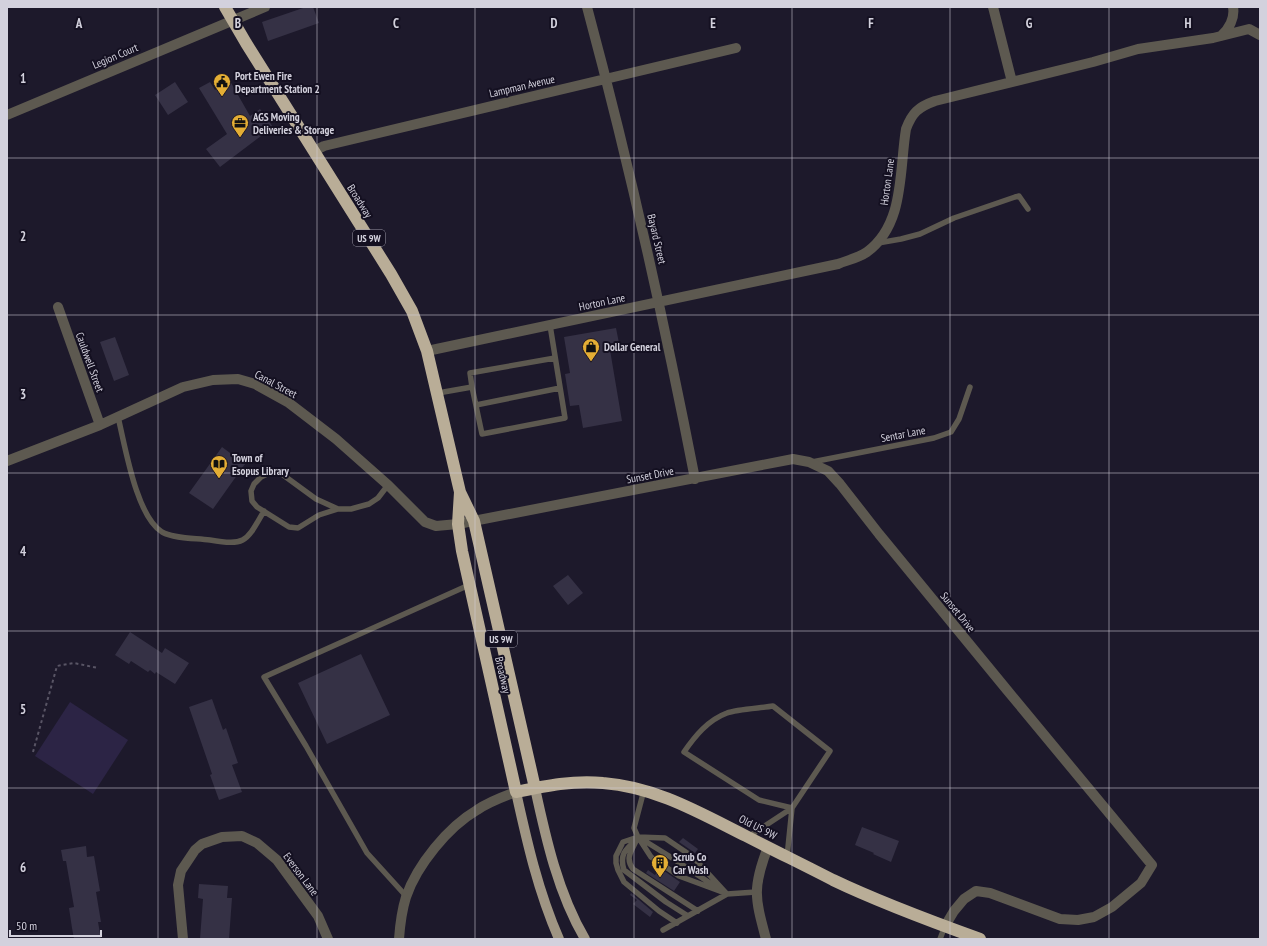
<svg xmlns="http://www.w3.org/2000/svg" width="1267" height="946" viewBox="0 0 1267 946" font-family="'PT Sans Narrow',sans-serif">
<style>
.green{fill:#2c2445}
.building{fill:#353145}
.lines{fill:none;stroke-linecap:round;stroke-linejoin:round}
.path{stroke:#595565;stroke-width:2;stroke-dasharray:3 3;stroke-linecap:butt}
.lane{stroke:#5d5950;stroke-width:5.5}
.street{stroke:#5d5950;stroke-width:10}
.primary{stroke:#9f9583;stroke-width:10}
.highway{stroke:#b9ad97;stroke-width:12}
.grid{fill:none;stroke:#d3d1dd;stroke-width:1;stroke-opacity:0.55}
.labels{text-anchor:middle;stroke-width:4;stroke-linejoin:round;paint-order:stroke}
.shield{fill:#141021;stroke:#9a97a5;stroke-width:1}
.shield-label{font-size:10px;font-weight:bold;fill:#d3d1dd}
.street-label{font-size:11px;fill:#d3d1dd;stroke:#141021}
.poi-label{font-size:11px;font-weight:bold;fill:#d3d1dd;stroke:#141021;text-anchor:start}
.grid-label{font-size:13px;text-anchor:middle;font-weight:bold;fill:#d3d1dd;stroke:#141021;stroke-width:4;stroke-linejoin:round;paint-order:stroke}
</style>
<rect width="100%" height="100%" fill="#1d192b"/>
<path class="green" d="M 70,702 L 128,740 L 93,794 L 35,756 Z"/>
<path class="building" d="M 306,7 L 313,7 L 319,23 L 268,41 L 262,22 Z
M 230,81 L 250,116 L 260,109 L 273,127 L 220,167 L 206,149 L 227,134 L 199,88 L 210,82 L 215,90 Z
M 175,82 L 188,102 L 168,115 L 155,95 Z
M 616,328 L 619,343 L 609,344 L 622,421 L 583,428 L 579,405 L 570,406 L 565,374 L 570,373 L 564,337 Z
M 115,337 L 129,375 L 114,381 L 100,342 Z
M 222,447 L 245,464 L 213,509 L 189,493 Z
M 568,575 L 583,593 L 568,605 L 553,586 Z
M 130,632 L 162,653 L 165,648 L 189,663 L 175,684 L 156,672 L 155,674 L 150,670 L 148,672 L 131,661 L 129,664 L 115,655 Z
M 361,654 L 390,715 L 327,744 L 298,683 Z
M 212,699 L 223,730 L 226,728 L 238,763 L 232,765 L 242,792 L 219,800 L 210,775 L 212,774 L 209,765 L 189,707 Z
M 862,827 L 899,841 L 891,862 L 873,854 L 874,853 L 855,845 Z
M 683,838 L 698,849 L 695,853 L 679,842 Z
M 86,846 L 87,857 L 94,856 L 100,891 L 96,892 L 101,922 L 98,922 L 101,939 L 74,939 L 72,928 L 69,908 L 74,907 L 66,861 L 63,861 L 61,850 Z
M 660,868 L 680,882 L 674,891 L 646,873 L 648,870 L 655,875 Z
M 199,884 L 228,886 L 227,898 L 232,898 L 229,939 L 200,939 L 203,899 L 198,898 Z
M 631,893 L 653,912 L 650,917 L 633,904 L 637,900 L 630,895 Z"/>
<g class="lines">
<path class="path" d="M 33,752 L 57,666 L 74,663 L 98,668"/>
<path class="lane" d="M 878,243 L 901,239 L 920,234 L 954,218 L 1015,197 L 1019,196 L 1028,209
M 472,387 L 470,373 L 555,358
M 438,393 L 472,387 L 482,434 L 565,418 L 550,325
M 476,405 L 560,388
M 118,417 C 125,445 136,516 162,532 C 175,539 195,538 210,540 C 246,546 246,542 264,511
M 812,462 L 934,438 L 951,432 L 959,419 L 970,387
M 338,509 L 316,499 L 279,472 L 271,472 L 261,477 L 254,484 L 251,491 L 252,501 L 257,507 L 289,527 L 298,528 L 319,515 L 338,509 L 351,509 L 369,504 L 378,498 L 388,485
M 644,790 L 634,828 L 638,837 L 651,857 L 679,876 L 725,893
M 748,837 L 792,808 L 830,751 L 773,706 C 762,708 737,709 727,713 C 708,720 695,736 684,752 L 759,800 L 792,808
M 640,838 L 669,856 L 719,889
M 637,839 C 626,849 619,854 624,870 L 666,902 L 688,916
M 636,841 C 631,852 625,858 633,869 L 698,911
M 787,857 L 792,808
M 406,896 L 367,853 L 306,746 L 264,677 L 469,585
M 677,923 L 659,911 L 624,882 L 618,870 L 616,863 L 616,856 L 623,842 L 638,837 L 665,838 L 693,857 L 727,894
M 663,930 L 727,894 L 756,892
M 940,939 L 945,926"/>
<path class="street" d="M 587,7 C 629,163 664,320 695,479
M 993,7 L 1012,82
M 1221,36 C 1229,29 1235,18 1233,7
M 7,115 L 265,7
M 314,151 L 324,146 L 736,48
M 58,307 L 100,425
M 427,351 L 838,264 C 848,260 858,258 867,252 C 905,224 899,171 906,129 C 912,113 918,107 935,101 L 1093,62 L 1138,49 L 1213,38 L 1249,29 L 1260,35
M 7,461 L 100,425 L 183,387 L 213,380 L 238,379 L 255,384 L 289,403 L 336,439 L 388,485 L 425,522 L 436,526 L 458,524 L 793,459 L 809,462 L 828,471 L 840,484 L 879,534 L 1007,690 L 1152,865 L 1141,883 L 1112,907 L 1094,917 L 1078,920 L 1060,919 L 990,893 L 976,891 L 964,899 L 954,911 L 945,926
M 183,939 L 178,885 L 181,871 L 195,850 L 202,844 L 222,837 L 242,836 L 257,843 L 277,860 L 318,916 L 328,939
M 399,939 C 400,925 402,910 406,897 C 417,865 448,827 477,810 C 489,802 502,797 516,792
M 766,939 C 755,898 752,888 768,847"/>
<path class="primary" d="M 535,788 C 546,839 558,893 585,939
M 516,792 C 527,842 538,891 559,939"/>
<path class="highway" d="M 225,7 L 246,43 L 391,274 L 412,311 L 427,351 L 460,492 L 474,521 L 535,788
M 460,492 L 458,524 L 462,551 L 516,792 C 545,786 573,780 603,783 C 656,787 700,813 746,836 C 775,851 804,865 833,880 C 881,903 930,921 980,939"/>
</g>
<path class="grid" d="M 158,7 L 158,939M 317,7 L 317,939M 475,7 L 475,939M 634,7 L 634,939M 792,7 L 792,939M 950,7 L 950,939M 1109,7 L 1109,939M 7,158 L 1260,158M 7,315 L 1260,315M 7,473 L 1260,473M 7,631 L 1260,631M 7,788 L 1260,788"/>
<defs>
<symbol id="civic-pin" viewBox="-11 -11 22 30"><path d="M0 17L-7.5 6A9.5 9.5 0 1 1 7.5 6Z" fill="#e4ae35" stroke="#141021"/><path d="M-.6-6.5H3V-4.5H.6V-3L4-1V1h2V6H-6V1h2V-1L-.6-3ZM-1.2 2.5V6h2.4V2.5Z" fill="#111"/></symbol>
<symbol id="office-pin" viewBox="-11 -11 22 30"><path d="M0 17L-7.5 6A9.5 9.5 0 1 1 7.5 6Z" fill="#e4ae35" stroke="#141021"/><path d="M-6-3h4V-5.5h4V-3h4V5H-6ZM-1-4.5V-3h2v-1.5ZM-6 0V1H6V0Z" fill="#111"/></symbol>
<symbol id="shop-pin" viewBox="-11 -11 22 30"><path d="M0 17L-7.5 6A9.5 9.5 0 1 1 7.5 6Z" fill="#e4ae35" stroke="#141021"/><path d="M-5-2.5h2.3a2.7 3.5 0 0 1 5.4 0H5L5.5 6h-11ZM-1.5-2.5h3a1.5 2.3 0 0 0-3 0Z" fill="#111"/></symbol>
<symbol id="library-pin" viewBox="-11 -11 22 30"><path d="M0 17L-7.5 6A9.5 9.5 0 1 1 7.5 6Z" fill="#e4ae35" stroke="#141021"/><path d="M-6-4Q-3-5.5-.7-3.5V5Q-3 3-6 4ZM6-4Q3-5.5 .7-3.5V5Q3 3 6 4Z" fill="#111"/></symbol>
<symbol id="building-pin" viewBox="-11 -11 22 30"><path d="M0 17L-7.5 6A9.5 9.5 0 1 1 7.5 6Z" fill="#e4ae35" stroke="#141021"/><path d="M-4-6H4V6H1V3H-1V6H-4ZM-2.5-4.3h1.7v1.8h-1.7ZM.8-4.3h1.7v1.8H.8ZM-2.5-1h1.7V.8h-1.7ZM.8-1h1.7V.8H.8Z" fill="#111"/></symbol>
</defs>
<g fill-rule="evenodd">
<use href="#civic-pin" x="212" y="72" width="20" height="27"/>
<use href="#office-pin" x="230" y="113" width="20" height="27"/>
<use href="#shop-pin" x="581" y="337" width="20" height="27"/>
<use href="#library-pin" x="209" y="454" width="20" height="27"/>
<use href="#building-pin" x="650" y="853" width="20" height="27"/>
</g>
<g class="labels">
<g class="shield">
<rect x="353" y="230" width="32" height="16" rx="3"/>
<rect x="485" y="631" width="32" height="16" rx="3"/>
</g>
<g class="shield-label">
<text x="369" y="242">US 9W</text>
<text x="501" y="643">US 9W</text>
</g>
<g class="street-label">
<text transform="translate(115 56) rotate(-23)" y="4">Legion Court</text>
<text transform="translate(522 86) rotate(-13)" y="4">Lampman Avenue</text>
<text transform="translate(887 182) rotate(-82)" y="4">Horton Lane</text>
<text transform="translate(360 201) rotate(58)" y="4">Broadway</text>
<text transform="translate(657 239) rotate(77)" y="4">Bayard Street</text>
<text transform="translate(602 302) rotate(-12)" y="4">Horton Lane</text>
<text transform="translate(90 362) rotate(70)" y="4">Cauldwell Street</text>
<text transform="translate(276 384) rotate(28)" y="4">Canal Street</text>
<text transform="translate(903 434) rotate(-11)" y="4">Sentar Lane</text>
<text transform="translate(650 475) rotate(-11)" y="4">Sunset Drive</text>
<text transform="translate(958 612) rotate(51)" y="4">Sunset Drive</text>
<text transform="translate(503 675) rotate(77)" y="4">Broadway</text>
<text transform="translate(758 827) rotate(27)" y="4">Old US 9W</text>
<text transform="translate(301 874) rotate(53)" y="4">Everson Lane</text>
</g>
<g class="poi-label">
<text x="235" y="80">Port Ewen Fire<tspan x="235" dy="13">Department Station 2</tspan></text>
<text x="253" y="121">AGS Moving<tspan x="253" dy="13">Deliveries &amp; Storage</tspan></text>
<text x="604" y="351">Dollar General</text>
<text x="232" y="462">Town of<tspan x="232" dy="13">Esopus Library</tspan></text>
<text x="673" y="861">Scrub Co<tspan x="673" dy="13">Car Wash</tspan></text>
</g>
</g>
<g class="grid-label">
<text x="79" y="28">A</text>
<text x="238" y="28">B</text>
<text x="396" y="28">C</text>
<text x="554" y="28">D</text>
<text x="713" y="28">E</text>
<text x="871" y="28">F</text>
<text x="1029" y="28">G</text>
<text x="1188" y="28">H</text>
<text x="23" y="83">1</text>
<text x="23" y="241">2</text>
<text x="23" y="399">3</text>
<text x="23" y="556">4</text>
<text x="23" y="714">5</text>
<text x="23" y="872">6</text>
</g>
<rect width="1267" height="946" fill="none" stroke="#d3d1dd" stroke-width="16"/>
<path d="M10 930v6h91v-6" fill="none" stroke="#d3d1dd" stroke-width="2"/>
<text x="16" y="930" font-size="12" fill="#d3d1dd" stroke="#141021" stroke-width="3" paint-order="stroke">50 m</text>
</svg>
